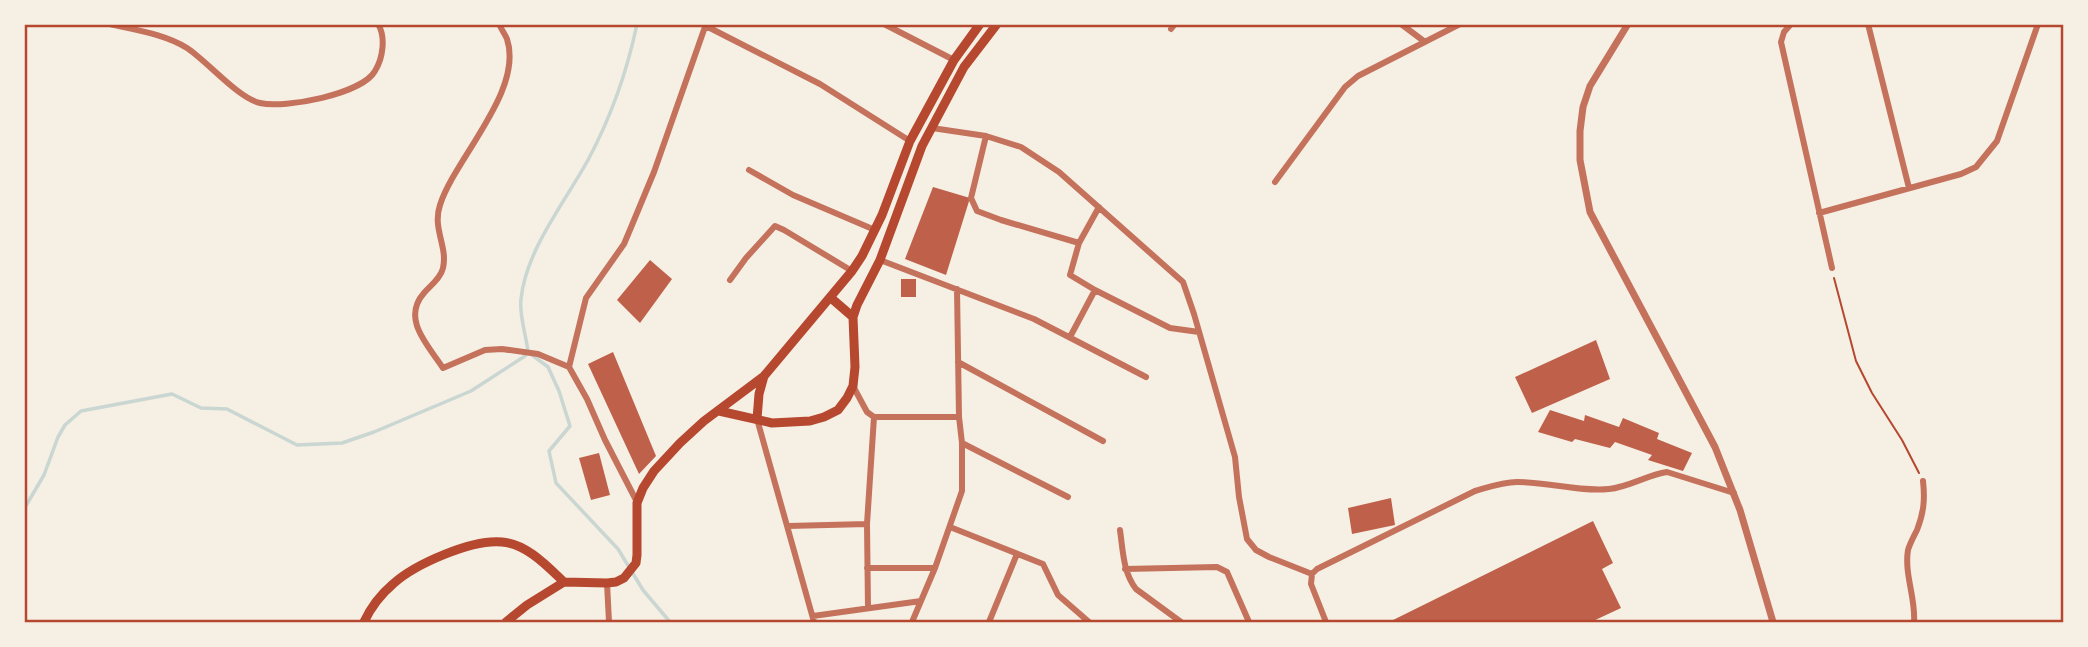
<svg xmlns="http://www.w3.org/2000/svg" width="2088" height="647" viewBox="0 0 2088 647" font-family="'Open Sans',sans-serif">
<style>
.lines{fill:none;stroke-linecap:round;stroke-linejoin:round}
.stream{stroke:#c9d6d2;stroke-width:3.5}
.building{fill:#bf614a}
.path{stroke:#b5482f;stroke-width:2}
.minor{stroke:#c5725c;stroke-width:6}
.tertiary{stroke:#c5725c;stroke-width:7}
.secondary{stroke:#b5482f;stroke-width:9}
.neatline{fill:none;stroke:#b5482f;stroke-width:2.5}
</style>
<rect width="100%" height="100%" fill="#f6efe4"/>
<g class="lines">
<path class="stream" d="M 532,355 L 548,367 L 559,391 L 570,426 L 549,451 L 556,483 L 618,549 L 643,590 L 670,622
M 24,509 L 44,475 L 58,437 L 65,425 L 81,411 L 172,394 L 201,408 L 227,409 L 297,445 L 342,443 L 374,432 L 471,391 L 525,356 L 528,352 C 526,334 519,316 521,299 C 526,250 565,202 588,160 C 611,117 627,72 637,24"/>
</g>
<path class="building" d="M 933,187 L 970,198 L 946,275 L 905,259 Z
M 650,260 L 672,279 L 640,323 L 617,300 Z
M 901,279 L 916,279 L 916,297 L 901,297 Z
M 1596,340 L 1610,379 L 1532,413 L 1515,377 Z
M 613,352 L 656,456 L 639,474 L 588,364 Z
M 1550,410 L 1584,421 L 1585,415 L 1619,427 L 1623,418 L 1659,433 L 1657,439 L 1692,453 L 1683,471 L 1648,460 L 1652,455 L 1615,442 L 1610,448 L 1575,439 L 1572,442 L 1538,432 Z
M 599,453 L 610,495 L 591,500 L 579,458 Z
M 1391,498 L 1395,525 L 1352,534 L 1348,508 Z
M 1593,521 L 1613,563 L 1602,569 L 1621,608 L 1591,622 L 1389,622 Z"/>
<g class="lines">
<path class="path" d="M 1834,278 L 1856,361 L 1872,393 L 1902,440 L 1919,473"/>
<path class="minor" d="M 110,24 C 135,30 165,34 187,48 C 208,62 238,98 260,103 C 285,109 362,94 375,71 C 383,58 386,37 378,24
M 499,24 C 501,29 505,34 507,39 C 524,91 455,158 440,205 C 432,229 448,246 443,268 C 441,278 430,286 424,293 C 401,319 428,345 443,368 L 485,350 L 502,349 L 538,354 L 569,367 L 587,399 L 605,440 L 637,502
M 884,24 L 954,60
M 1401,24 L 1425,42
M 1791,24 L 1784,32 L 1781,42 L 1832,268
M 1868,24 L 1909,188
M 704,25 L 820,84 L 910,141
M 1171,29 L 1175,24
M 932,128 L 986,136 L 1021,147 L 1059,172 L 1183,282 L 1194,314 L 1235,457 L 1239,497 L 1247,539 L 1256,550 L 1269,557 L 1312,574 L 1311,584 L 1326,622
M 986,136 L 971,198 L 977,211 L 1001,220 L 1079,243
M 749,170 L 793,195 L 875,230
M 1275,182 L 1345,87 L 1358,76 L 1460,24
M 1099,207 L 1079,243 L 1070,275 L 1095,290 L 1170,328 L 1199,332
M 1819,213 L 1961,174 L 1976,167 L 1997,141 L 2038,24
M 880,260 L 1034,319 L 1146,377
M 730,280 L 746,258 L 775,226 L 784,230 L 852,271
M 1070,337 L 1095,290
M 958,362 L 1103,441
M 569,367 L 586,298 L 624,244 L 632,225 L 654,172 L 706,24
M 853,386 L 867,412 L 874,417 L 959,417
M 757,419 L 814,622
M 962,443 L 1068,497
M 788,526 L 867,524
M 950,527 L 1043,564 L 1058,595 L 1089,622
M 1120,530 C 1123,551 1123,572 1136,589 L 1181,622
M 867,568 L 935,568
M 1125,569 L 1217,567 L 1227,572 L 1249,622
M 1312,574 L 1317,569 L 1475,491 C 1489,487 1503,482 1517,482 C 1548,482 1579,492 1609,489 C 1629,487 1647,475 1667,472 L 1734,493
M 607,583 L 609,622
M 868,608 L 867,524 L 874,417
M 813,616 L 921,601
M 912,622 L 935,568 L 962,491 L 962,443 L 959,417 L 957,289
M 989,622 L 1017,554
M 1914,622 C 1916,599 1904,574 1908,550 C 1910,543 1914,536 1917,530 C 1924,512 1925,499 1923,481"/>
<path class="tertiary" d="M 1628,24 L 1590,86 L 1583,107 L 1580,131 L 1580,160 L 1590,212 L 1715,447 L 1740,510 L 1773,622"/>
<path class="secondary" d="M 831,298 L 853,317
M 719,411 L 772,423 L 810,421 L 824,417 L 838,410 L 847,398 L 853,386 L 855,367 L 853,317 L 857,305 L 880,260 L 922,146 L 964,67 L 997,24
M 757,419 L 759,394 L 764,376
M 364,622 C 371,607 380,595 393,584 C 415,564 472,539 502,542 C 527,544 547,566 564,582
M 506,622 L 527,605 L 564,582 L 607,583 L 616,582 L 624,578 L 636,563 L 637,555 L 637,503 L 643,488 L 654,471 L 680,443 L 704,421 L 764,376 L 852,271 L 862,256 L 882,215 L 910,141 L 954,60 L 980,24"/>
</g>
<rect width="2088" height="647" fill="none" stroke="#f6efe4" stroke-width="52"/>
<rect x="26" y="26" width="2036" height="595" class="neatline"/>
</svg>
